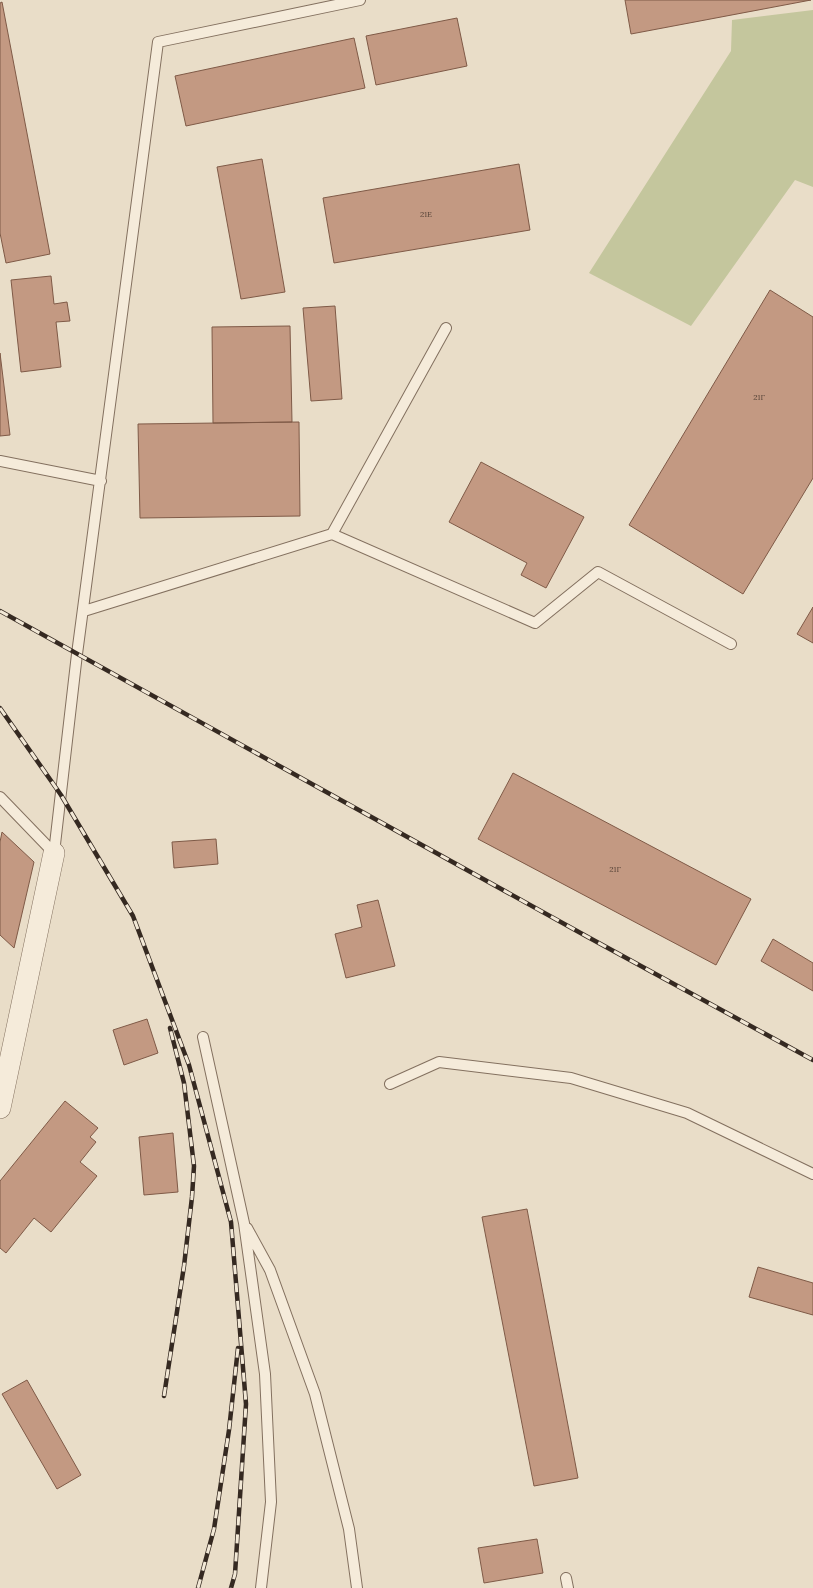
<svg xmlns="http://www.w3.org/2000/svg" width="813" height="1588" viewBox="0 0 813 1588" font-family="Lora,serif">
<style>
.green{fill:#c4c69d}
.building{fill:#c39982;stroke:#7f5a47}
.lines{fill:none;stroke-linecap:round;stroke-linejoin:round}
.service-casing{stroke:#83705f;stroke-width:12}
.minor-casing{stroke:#83705f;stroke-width:22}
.service{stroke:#f5ebda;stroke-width:10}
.minor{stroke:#f5ebda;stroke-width:21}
.rail-casing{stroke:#352921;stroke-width:4.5}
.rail{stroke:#f2e8d6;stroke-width:3;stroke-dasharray:9;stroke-linecap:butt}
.labels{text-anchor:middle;stroke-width:3.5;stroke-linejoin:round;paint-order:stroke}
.number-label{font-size:8px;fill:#584539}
</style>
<rect width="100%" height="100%" fill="#e9ddc8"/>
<path class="green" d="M 813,10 L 813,187 L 795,180 L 691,326 L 589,273 L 731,51 L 732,20 Z"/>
<path class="building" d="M 625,0 L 811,0 L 631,34 Z
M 2,2 L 50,254 L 6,263 L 0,233 L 0,3 Z
M 457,18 L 467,66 L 376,85 L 366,36 Z
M 354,38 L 365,88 L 186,126 L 175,76 Z
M 262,159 L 285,292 L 241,299 L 217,167 Z
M 519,164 L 530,230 L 334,263 L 323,198 Z
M 51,276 L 54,304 L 67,302 L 70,321 L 56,322 L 61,367 L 21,372 L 11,280 Z
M 770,290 L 813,317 L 813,478 L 743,594 L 629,525 Z
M 335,306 L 342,399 L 311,401 L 303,308 Z
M 290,326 L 292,422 L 213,423 L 212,327 Z
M 0,353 L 10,435 L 0,436 Z
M 299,422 L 300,516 L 140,518 L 138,424 Z
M 481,462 L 584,517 L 546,588 L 521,575 L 527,563 L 449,522 Z
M 813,607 L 813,643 L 797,634 Z
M 513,773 L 751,899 L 716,965 L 478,839 Z
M 2,832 L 34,862 L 14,948 L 0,935 L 0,842 Z
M 216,839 L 218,864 L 174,868 L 172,842 Z
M 378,900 L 395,966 L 346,978 L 335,934 L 362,927 L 357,905 Z
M 773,939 L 813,963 L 813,991 L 761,961 Z
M 147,1019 L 158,1053 L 124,1065 L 113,1030 Z
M 65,1101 L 98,1128 L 90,1137 L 96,1142 L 80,1162 L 97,1176 L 51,1232 L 34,1218 L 6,1253 L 0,1248 L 0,1181 Z
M 173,1133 L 178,1192 L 144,1195 L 139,1137 Z
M 527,1209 L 578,1478 L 534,1486 L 482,1217 Z
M 758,1267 L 813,1283 L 813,1315 L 749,1297 Z
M 27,1380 L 81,1475 L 57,1489 L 2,1394 Z
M 537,1539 L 543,1573 L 484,1583 L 478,1548 Z"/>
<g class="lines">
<defs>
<path id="service" d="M 0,461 L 101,481
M 332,534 L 535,623 L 598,572 L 731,644
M 84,611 L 332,534 L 446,328
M 0,797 L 54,853
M 54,853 L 77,654 L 158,42 L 360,0
M 203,1037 L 244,1223 L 265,1374 L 271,1502 L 261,1588
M 390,1084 L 439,1062 L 571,1078 L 687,1113 L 813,1174
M 247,1228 L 270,1270 L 315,1394 L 349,1529 L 357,1588
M 566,1578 L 568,1588"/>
<path id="minor" d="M 0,1108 L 54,853"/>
</defs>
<use href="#service" class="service-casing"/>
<use href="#minor" class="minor-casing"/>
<use href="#service" class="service"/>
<use href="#minor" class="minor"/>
<defs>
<path id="rail" d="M 0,611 L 586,936 L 813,1060
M 0,708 L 61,795 L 133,916 L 189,1065 L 231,1222 L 246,1404 L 235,1574 L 231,1588
M 164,1396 L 184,1266 L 192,1197 L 194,1166 L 184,1083 L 170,1028
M 198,1588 L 214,1529 L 229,1430 L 238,1348"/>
</defs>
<use href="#rail" class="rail-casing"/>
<use href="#rail" class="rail"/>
</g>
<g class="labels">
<g class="number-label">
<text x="426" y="217">21Е</text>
<text x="759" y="400">21Г</text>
<text x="615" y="872">21Г</text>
</g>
</g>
</svg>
